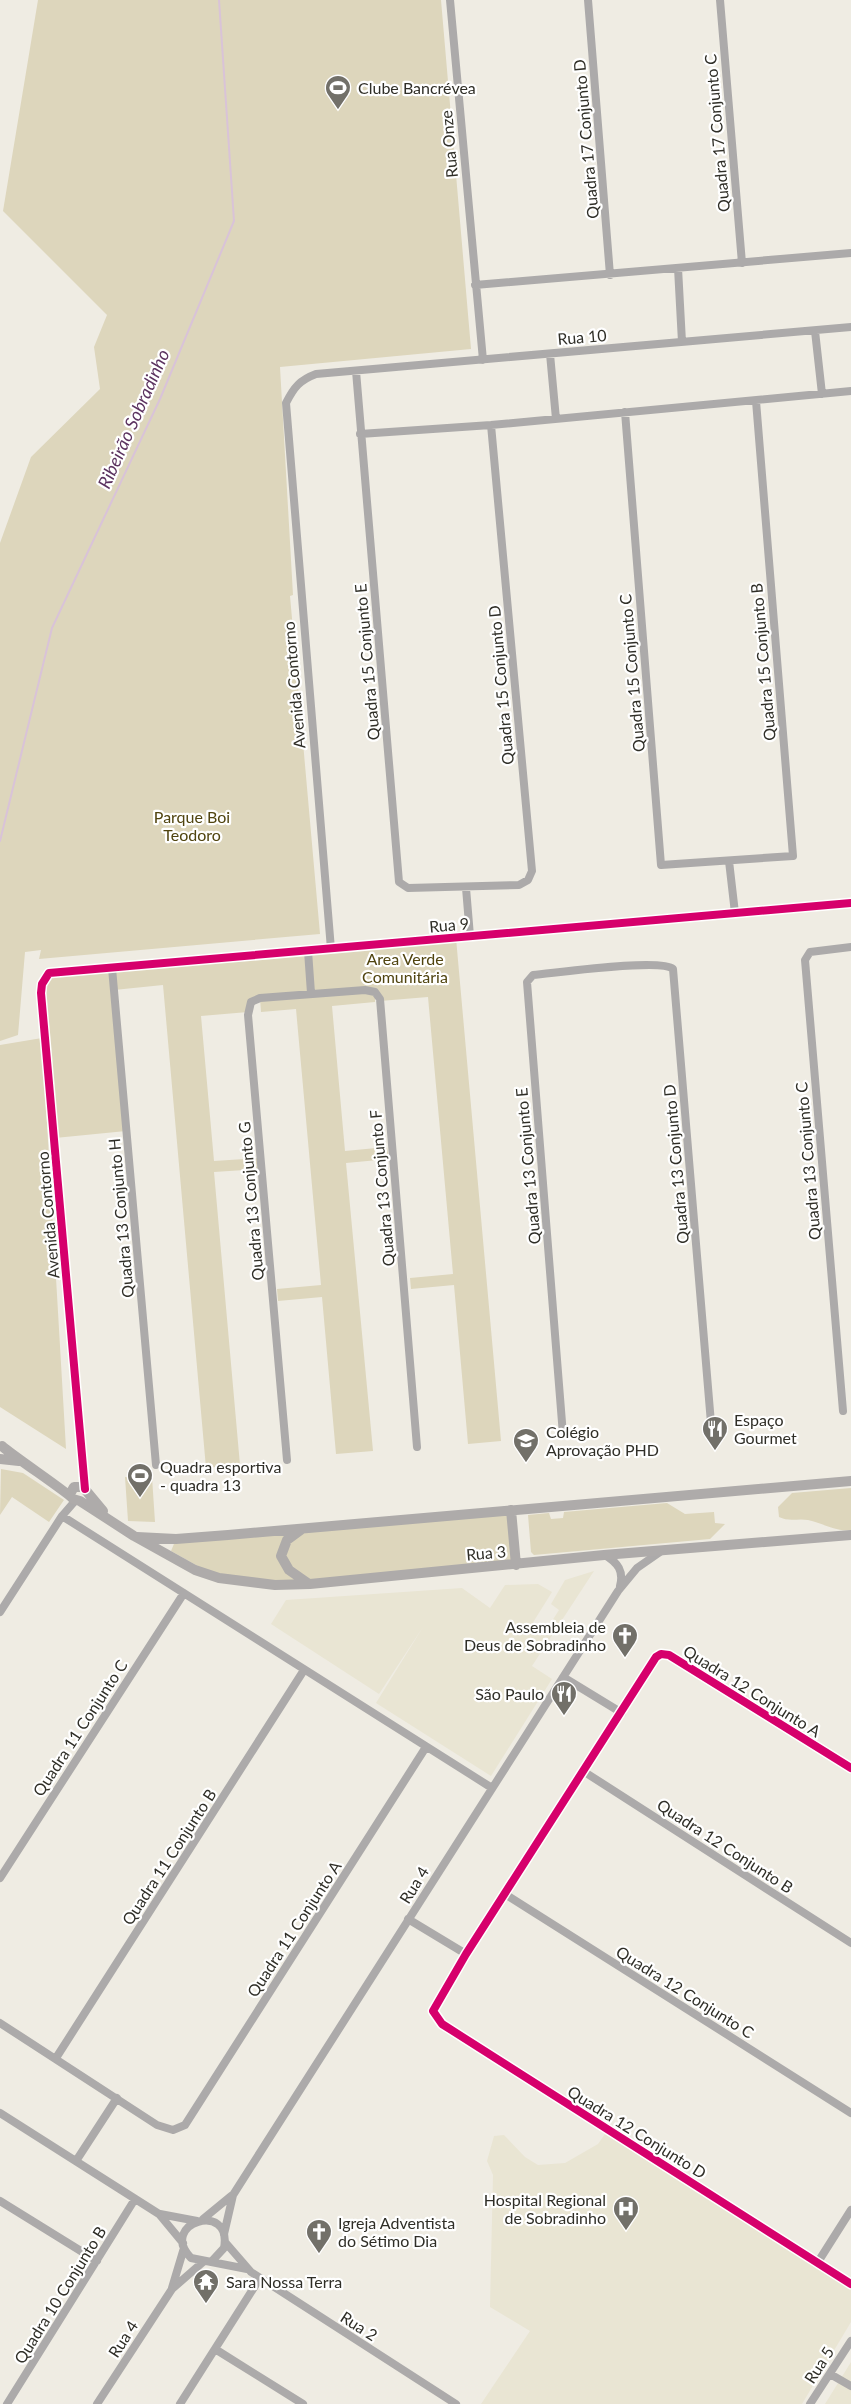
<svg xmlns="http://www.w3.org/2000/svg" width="851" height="2404" viewBox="0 0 851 2404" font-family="Lato,sans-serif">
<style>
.built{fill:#e9e5d3}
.green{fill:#ddd6bc}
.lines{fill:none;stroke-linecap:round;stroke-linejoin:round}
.stream{stroke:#d9c3d8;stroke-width:2}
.minor{stroke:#acaaaa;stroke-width:8}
.major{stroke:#aeabaa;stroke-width:10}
.cycleway-casing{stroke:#fff;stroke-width:11}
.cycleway{stroke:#d6006c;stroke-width:8}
.labels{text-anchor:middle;stroke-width:4.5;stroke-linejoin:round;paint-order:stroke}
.poi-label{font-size:16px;fill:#2f2e27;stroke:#fff;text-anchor:start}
.street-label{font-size:16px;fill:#2f2e27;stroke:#fff}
.park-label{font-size:16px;fill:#50440f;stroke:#fff}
.water-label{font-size:18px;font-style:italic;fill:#5c3360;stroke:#fff}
</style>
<rect width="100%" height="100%" fill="#efece3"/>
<path class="built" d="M 594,1571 L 532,1666 L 552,1679 L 491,1776 L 376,1703 L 423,1627 L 379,1694 L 271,1624 L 286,1600 L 462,1588 L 490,1608 L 505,1585 L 538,1584 L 552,1592 L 532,1624 L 545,1632 L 559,1610 L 551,1604 L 565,1580 Z
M 605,2134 L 851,2289 L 851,2322 L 802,2404 L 481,2404 L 530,2331 L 490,2307 L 493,2175 L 487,2161 L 494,2136 L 504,2135 L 525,2157 L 538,2165 L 565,2163 L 598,2144 Z
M 851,2362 L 851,2404 L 825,2404 Z"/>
<path class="green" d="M 38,0 L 441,0 L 471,349 L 280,367 L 293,595 L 290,596 L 320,934 L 39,959 L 41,950 L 25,952 L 18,1035 L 0,1041 L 0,543 L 31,457 L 100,389 L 94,347 L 107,315 L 3,211 Z
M 456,938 L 501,1441 L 468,1444 L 454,1285 L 411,1289 L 410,1278 L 453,1274 L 428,997 L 380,1001 L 375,993 L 375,1002 L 332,1006 L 345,1151 L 387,1147 L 389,1159 L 346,1163 L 373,1451 L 336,1454 L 322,1297 L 278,1301 L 277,1289 L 321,1285 L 296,1009 L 261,1012 L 260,998 L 248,1012 L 201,1016 L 214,1161 L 260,1158 L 261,1169 L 214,1172 L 240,1465 L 206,1468 L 163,985 L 114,990 L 126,1131 L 55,1138 L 41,993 L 45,977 Z
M 42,1038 L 66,1449 L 0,1407 L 0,1045 Z
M 1,1469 L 23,1473 L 64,1500 L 49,1522 L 12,1497 L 0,1515 Z
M 125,1477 L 152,1477 L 155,1522 L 128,1521 Z
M 851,1488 L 851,1530 C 835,1532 823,1523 808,1520 C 798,1518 789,1522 779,1517 L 778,1507 L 792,1493 Z
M 667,1503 L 685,1514 L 714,1512 L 715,1523 L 725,1524 L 710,1539 L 534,1555 L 531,1552 L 528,1515 L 549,1513 L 551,1519 L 563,1518 L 564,1512 Z
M 511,1510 L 516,1565 L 310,1584 L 219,1578 L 171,1551 L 176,1539 Z"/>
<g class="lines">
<path class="stream" d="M 0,841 L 52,628 L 160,399 L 234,221 L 219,0"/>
<path class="minor" d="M 450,0 L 483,360
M 588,0 L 610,275
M 720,0 L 742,263
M 678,268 L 682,342
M 475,285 L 851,253
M 815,331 L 822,394
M 550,354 L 556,419
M 356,371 L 399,882 L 408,888 L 519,885 L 528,880 L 532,871 L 491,425
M 625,412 L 661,865 L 793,856 L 756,401
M 360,434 L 491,425 L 851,391
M 729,861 L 735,913
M 466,888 L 470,936
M 331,949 L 286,403 C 294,387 300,380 316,374 L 851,327
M 308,951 L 311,993
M 112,968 L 156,1465
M 843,1411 L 805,960 L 810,952 L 851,947
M 563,1435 L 527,982 L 533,975 C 556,973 661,958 673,969 L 711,1423
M 287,1460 L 248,1015 L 251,1002 L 260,998 L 365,990 L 375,992 L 380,999 L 417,1447
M 85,1489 L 41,993 L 42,984 L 49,973 L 851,903
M 62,1516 L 492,1788
M 605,1555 C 618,1563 624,1571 620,1586
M 0,1612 L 62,1516 L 75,1501
M 563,1677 L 622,1713
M 851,1768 L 669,1655 L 661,1654 L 656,1657 L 466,1954 L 433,2011 L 442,2024 L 851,2284
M 583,1771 L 851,1943
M 0,1878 L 184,1593
M 505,1894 L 851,2113
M 408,1919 L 466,1954
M 0,2023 L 157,2125 L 173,2130 L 185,2125 L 426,1747
M 56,2058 L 304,1670
M 0,2113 L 159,2214 L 183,2243
M 76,2161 L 117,2098
M 0,2201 L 97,2261
M 160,2214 L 197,2221
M 203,2219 L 231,2196
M 224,2234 L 233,2195 L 618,1591 L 637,1568 L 660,1552
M 225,2242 L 251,2272 L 456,2404
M 212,2261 L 224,2248 C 233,2200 157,2223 191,2258 L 247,2269
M 818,2262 L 851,2210
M 172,2288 L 184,2248
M 215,2349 L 303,2404
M 830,2374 L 851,2386
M 7,2404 L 135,2199
M 97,2404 L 172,2289 L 203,2262
M 180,2404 L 260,2278
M 810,2404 L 851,2341"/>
<path class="major" d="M 2,1446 C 13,1456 70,1494 73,1499 L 80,1501 L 134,1536 L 195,1570 L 219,1578 L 275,1585 L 310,1584 L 604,1555 L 851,1535
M 0,1459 L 19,1461
M 70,1494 L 74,1487 L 83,1487 L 103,1511
M 511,1510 L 516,1565
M 302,1529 L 287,1540 L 281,1556 L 289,1570 L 309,1584
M 137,1537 L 176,1539 L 228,1535 L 851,1481"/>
<defs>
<path id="cycleway" d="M 85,1489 L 41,993 L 42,984 L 49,973 L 851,903
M 851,1768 L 669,1655 L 661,1654 L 656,1657 L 466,1954 L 433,2011 L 442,2024 L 851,2284"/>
</defs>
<use href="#cycleway" class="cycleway-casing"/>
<use href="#cycleway" class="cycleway"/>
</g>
<defs>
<symbol id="stadium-pin" viewBox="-11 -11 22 30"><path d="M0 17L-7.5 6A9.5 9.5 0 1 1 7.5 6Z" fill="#727069" stroke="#fff"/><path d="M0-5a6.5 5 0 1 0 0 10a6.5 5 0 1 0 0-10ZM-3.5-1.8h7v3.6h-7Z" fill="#fff"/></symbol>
<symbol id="restaurant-pin" viewBox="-11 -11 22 30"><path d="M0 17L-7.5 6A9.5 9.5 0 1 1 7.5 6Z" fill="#727069" stroke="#fff"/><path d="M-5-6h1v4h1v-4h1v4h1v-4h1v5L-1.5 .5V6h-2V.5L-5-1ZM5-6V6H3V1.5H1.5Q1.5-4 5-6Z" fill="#fff"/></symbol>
<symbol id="school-pin" viewBox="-11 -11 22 30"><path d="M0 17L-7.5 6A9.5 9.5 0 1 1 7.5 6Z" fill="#727069" stroke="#fff"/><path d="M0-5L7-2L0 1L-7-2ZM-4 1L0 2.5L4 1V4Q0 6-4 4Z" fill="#fff"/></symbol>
<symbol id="church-pin" viewBox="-11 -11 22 30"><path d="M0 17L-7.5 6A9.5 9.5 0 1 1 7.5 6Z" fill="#727069" stroke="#fff"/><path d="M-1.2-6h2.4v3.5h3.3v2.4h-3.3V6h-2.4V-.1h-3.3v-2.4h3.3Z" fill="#fff"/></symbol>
<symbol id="hospital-pin" viewBox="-11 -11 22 30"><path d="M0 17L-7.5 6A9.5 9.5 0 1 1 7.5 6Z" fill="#727069" stroke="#fff"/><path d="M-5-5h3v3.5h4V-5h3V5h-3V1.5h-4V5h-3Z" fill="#fff"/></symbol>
<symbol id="temple-pin" viewBox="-11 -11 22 30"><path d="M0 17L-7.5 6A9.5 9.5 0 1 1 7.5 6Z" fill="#727069" stroke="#fff"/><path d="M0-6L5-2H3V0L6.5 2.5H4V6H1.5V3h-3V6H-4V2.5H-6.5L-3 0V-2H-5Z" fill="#fff"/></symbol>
</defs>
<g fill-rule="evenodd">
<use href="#stadium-pin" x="323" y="73" width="30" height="40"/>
<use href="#restaurant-pin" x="700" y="1414" width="30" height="40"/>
<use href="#school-pin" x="511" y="1426" width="30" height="40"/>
<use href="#stadium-pin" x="125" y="1461" width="30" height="40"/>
<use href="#church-pin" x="610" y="1621" width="30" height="40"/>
<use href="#restaurant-pin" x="549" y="1679" width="30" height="40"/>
<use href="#hospital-pin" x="611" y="2194" width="30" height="40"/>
<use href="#church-pin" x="304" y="2217" width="30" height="40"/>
<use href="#temple-pin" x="191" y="2267" width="30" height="40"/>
</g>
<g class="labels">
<g class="poi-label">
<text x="358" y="94">Clube Bancrévea</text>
<text x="734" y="1426">Espaço<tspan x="734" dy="18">Gourmet</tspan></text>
<text x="546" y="1438">Colégio<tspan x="546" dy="18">Aprovação PHD</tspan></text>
<text x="160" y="1473">Quadra esportiva<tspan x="160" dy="18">- quadra 13</tspan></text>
<text x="606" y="1633" text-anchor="end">Assembleia de<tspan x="606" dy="18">Deus de Sobradinho</tspan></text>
<text x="544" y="1700" text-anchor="end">São Paulo</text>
<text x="606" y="2206" text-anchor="end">Hospital Regional<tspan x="606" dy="18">de Sobradinho</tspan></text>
<text x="338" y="2229">Igreja Adventista<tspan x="338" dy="18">do Sétimo Dia</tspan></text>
<text x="226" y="2288">Sara Nossa Terra</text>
</g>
<g class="street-label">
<text transform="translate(717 133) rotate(-95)" y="6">Quadra 17 Conjunto C</text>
<text transform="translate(586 139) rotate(-95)" y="6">Quadra 17 Conjunto D</text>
<text transform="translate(449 144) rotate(-95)" y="6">Rua Onze</text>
<text transform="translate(582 337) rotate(-5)" y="6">Rua 10</text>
<text transform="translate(367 662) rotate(-95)" y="6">Quadra 15 Conjunto E</text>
<text transform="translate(763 662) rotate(-95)" y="6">Quadra 15 Conjunto B</text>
<text transform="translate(632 673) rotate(-95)" y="6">Quadra 15 Conjunto C</text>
<text transform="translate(294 685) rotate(-95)" y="6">Avenida Contorno</text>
<text transform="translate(501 685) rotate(-95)" y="6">Quadra 15 Conjunto D</text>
<text transform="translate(449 925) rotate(-5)" y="6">Rua 9</text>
<text transform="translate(808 1161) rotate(-95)" y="6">Quadra 13 Conjunto C</text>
<text transform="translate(676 1164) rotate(-95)" y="6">Quadra 13 Conjunto D</text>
<text transform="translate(528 1166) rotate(-95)" y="6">Quadra 13 Conjunto E</text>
<text transform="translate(382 1188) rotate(-95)" y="6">Quadra 13 Conjunto F</text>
<text transform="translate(251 1201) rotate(-95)" y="6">Quadra 13 Conjunto G</text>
<text transform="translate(48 1215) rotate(-95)" y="6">Avenida Contorno</text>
<text transform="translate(121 1218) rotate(-95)" y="6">Quadra 13 Conjunto H</text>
<text transform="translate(486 1553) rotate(-5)" y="6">Rua 3</text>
<text transform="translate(752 1691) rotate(32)" y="6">Quadra 12 Conjunto A</text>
<text transform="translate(80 1728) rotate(-57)" y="6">Quadra 11 Conjunto C</text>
<text transform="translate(725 1846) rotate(33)" y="6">Quadra 12 Conjunto B</text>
<text transform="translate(169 1857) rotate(-57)" y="6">Quadra 11 Conjunto B</text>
<text transform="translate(414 1885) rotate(-58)" y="6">Rua 4</text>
<text transform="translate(294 1929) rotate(-57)" y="6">Quadra 11 Conjunto A</text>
<text transform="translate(685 1992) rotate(32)" y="6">Quadra 12 Conjunto C</text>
<text transform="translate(637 2132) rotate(32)" y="6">Quadra 12 Conjunto D</text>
<text transform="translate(60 2295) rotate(-58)" y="6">Quadra 10 Conjunto B</text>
<text transform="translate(359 2326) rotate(33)" y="6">Rua 2</text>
<text transform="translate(123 2339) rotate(-57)" y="6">Rua 4</text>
<text transform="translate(819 2365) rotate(-57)" y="6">Rua 5</text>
</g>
<g class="park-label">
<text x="192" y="823">Parque Boi<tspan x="192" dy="18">Teodoro</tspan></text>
<text x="405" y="965">Area Verde<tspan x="405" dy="18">Comunitária</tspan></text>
</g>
<g class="water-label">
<text transform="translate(134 419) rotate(-66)" y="6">Ribeirão Sobradinho</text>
</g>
</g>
</svg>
